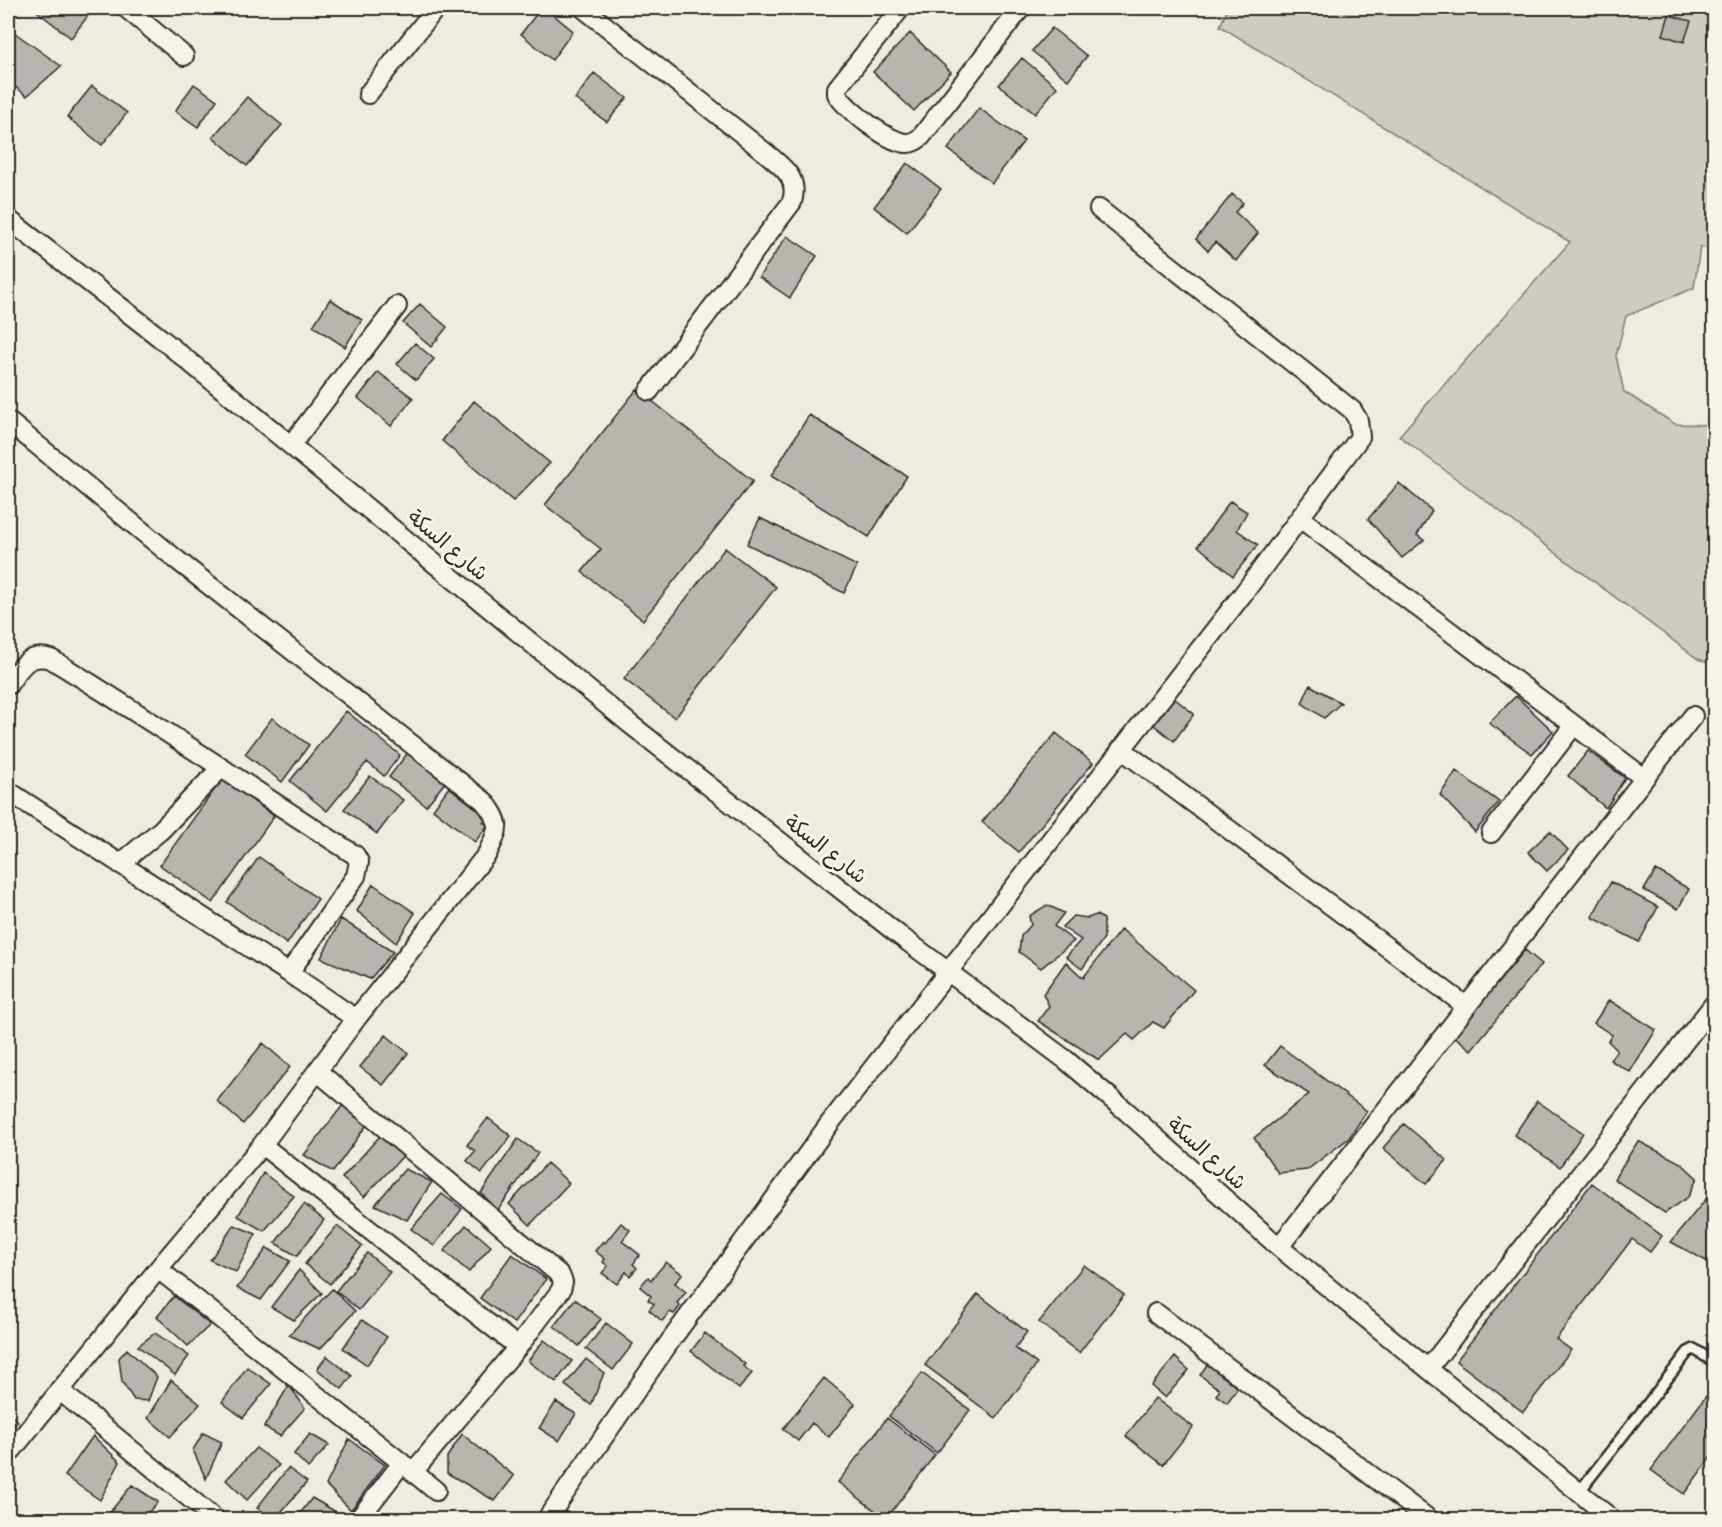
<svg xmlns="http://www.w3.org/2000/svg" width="1722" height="1527" viewBox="0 0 1722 1527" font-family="Dekko,'Playpen Sans Arabic',sans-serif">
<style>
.green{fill:#cfcbc2;stroke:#7d7b76;stroke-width:1.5}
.building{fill:#b8b5ae;stroke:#2b2b2b;stroke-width:1.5}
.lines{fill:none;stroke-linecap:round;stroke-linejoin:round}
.service-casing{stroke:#2b2b2b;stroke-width:14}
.minor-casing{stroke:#2b2b2b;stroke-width:22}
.service{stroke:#f7f3e8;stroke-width:9}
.minor{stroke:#f7f3e8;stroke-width:18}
.labels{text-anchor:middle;stroke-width:6;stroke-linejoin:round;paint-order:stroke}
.street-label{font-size:21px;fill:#2b2b2b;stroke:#f7f3e8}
</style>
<rect width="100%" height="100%" fill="#efebe0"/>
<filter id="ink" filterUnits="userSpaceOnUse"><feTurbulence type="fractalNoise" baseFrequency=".0167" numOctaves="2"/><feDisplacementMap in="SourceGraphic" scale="12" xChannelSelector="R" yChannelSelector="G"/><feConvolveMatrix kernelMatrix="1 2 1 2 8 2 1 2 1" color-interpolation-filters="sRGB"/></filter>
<g filter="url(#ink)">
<path class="green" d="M 1228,8 L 1709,8 L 1707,32 L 1714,65 L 1714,249 L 1700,247 L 1694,288 L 1626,316 L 1616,356 L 1624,392 L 1675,424 L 1714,425 L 1714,665 L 1698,659 L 1399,436 L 1570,242 L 1220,26 Z"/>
<path class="building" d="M 33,8 L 94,8 L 71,38 Z
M 541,8 L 545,8 L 573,31 L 552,60 L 521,34 Z
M 1669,15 L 1691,21 L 1684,42 L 1663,35 Z
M 8,28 L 61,66 L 27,96 L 8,81 Z
M 1052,28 L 1087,56 L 1068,80 L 1032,51 Z
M 910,33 L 951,72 L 914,111 L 873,72 Z
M 1022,58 L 1057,87 L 1035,114 L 999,85 Z
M 594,73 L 627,98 L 607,122 L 575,99 Z
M 194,84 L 217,100 L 198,127 L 175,111 Z
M 92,86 L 127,113 L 102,145 L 67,117 Z
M 247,97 L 282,125 L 247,166 L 213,137 Z
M 979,108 L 1024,141 L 992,183 L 948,149 Z
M 907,163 L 941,189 L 907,233 L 874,207 Z
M 1232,194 L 1243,203 L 1235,212 L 1258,233 L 1236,261 L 1215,242 L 1208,251 L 1196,239 Z
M 787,236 L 817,256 L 790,298 L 759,277 Z
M 330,299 L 362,320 L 345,347 L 313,326 Z
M 420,304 L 447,327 L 431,347 L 403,323 Z
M 415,343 L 434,359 L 416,380 L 397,364 Z
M 378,372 L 413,398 L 391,426 L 358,398 Z
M 637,389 L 753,481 L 643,620 L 582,572 L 601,549 L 545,505 Z
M 474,401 L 550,463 L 513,501 L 442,441 Z
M 809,415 L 907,476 L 869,537 L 771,476 Z
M 1399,483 L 1432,511 L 1417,535 L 1424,540 L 1402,558 L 1368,519 Z
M 1230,501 L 1247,512 L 1237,530 L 1258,545 L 1233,576 L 1198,546 Z
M 760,518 L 857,566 L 844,593 L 747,544 Z
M 725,548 L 776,587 L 675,718 L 624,679 Z
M 1310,685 L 1341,703 L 1324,718 L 1302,703 Z
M 1516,696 L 1553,731 L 1532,754 L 1489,723 Z
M 1174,698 L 1194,714 L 1174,741 L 1154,725 Z
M 346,711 L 400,755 L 384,776 L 367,762 L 327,811 L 290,781 Z
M 272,718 L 309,745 L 282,782 L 245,754 Z
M 1056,733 L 1093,763 L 1019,852 L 982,822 Z
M 410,750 L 447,780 L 426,806 L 389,777 Z
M 1588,751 L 1625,778 L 1606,808 L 1568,776 Z
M 1456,771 L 1499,802 L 1475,832 L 1440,795 Z
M 370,776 L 403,800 L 377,834 L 344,809 Z
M 222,779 L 274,816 L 213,903 L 160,865 Z
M 449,787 L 487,817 L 483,822 L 488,825 L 475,842 L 433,809 Z
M 1550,831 L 1568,850 L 1547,871 L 1528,852 Z
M 259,857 L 318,899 L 287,944 L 227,902 Z
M 1656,870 L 1689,889 L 1678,909 L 1644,890 Z
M 1611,882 L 1658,907 L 1639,942 L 1592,917 Z
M 373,884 L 415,913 L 396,943 L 357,911 Z
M 1047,905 L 1064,913 L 1054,926 L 1074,941 L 1041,968 L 1019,952 L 1021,936 L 1031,925 L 1029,916 Z
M 1096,915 L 1104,919 L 1104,938 L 1082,969 L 1066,957 L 1081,940 L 1062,927 L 1073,916 L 1088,918 Z
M 341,919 L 393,952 L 370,979 L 321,958 Z
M 1121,929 L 1194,990 L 1164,1028 L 1153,1022 L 1134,1040 L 1127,1034 L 1099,1060 L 1038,1021 L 1049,1006 L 1043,994 L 1066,962 L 1083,978 Z
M 1525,950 L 1542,964 L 1471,1050 L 1454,1036 Z
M 1609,1000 L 1656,1030 L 1630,1072 L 1610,1060 L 1617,1050 L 1608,1041 L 1612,1035 L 1594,1023 Z
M 386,1035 L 408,1053 L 383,1085 L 360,1067 Z
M 263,1043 L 290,1067 L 243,1124 L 217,1101 Z
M 1280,1046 L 1367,1111 L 1349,1138 L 1307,1170 L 1278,1173 L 1254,1138 L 1309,1094 L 1265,1065 Z
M 1537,1101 L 1583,1133 L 1560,1167 L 1514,1135 Z
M 343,1105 L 366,1126 L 333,1172 L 304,1155 Z
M 488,1118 L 511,1136 L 482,1173 L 467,1161 L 475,1151 L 467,1145 Z
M 1404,1124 L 1447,1160 L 1426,1184 L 1383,1148 Z
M 380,1136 L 403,1156 L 364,1197 L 342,1178 Z
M 518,1139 L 538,1153 L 498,1210 L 481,1193 Z
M 1638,1141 L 1681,1163 L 1697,1178 L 1688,1197 L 1665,1213 L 1614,1179 Z
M 547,1163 L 569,1183 L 530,1225 L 509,1204 Z
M 405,1169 L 432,1182 L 407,1220 L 375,1205 Z
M 263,1173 L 294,1196 L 264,1231 L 238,1216 Z
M 1592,1183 L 1662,1236 L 1650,1252 L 1632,1239 L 1556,1339 L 1571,1350 L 1523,1412 L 1456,1361 Z
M 1714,1189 L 1714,1257 L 1710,1263 L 1671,1242 Z
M 442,1194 L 462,1209 L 434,1246 L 411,1229 Z
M 304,1204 L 324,1220 L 297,1256 L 275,1243 Z
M 621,1223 L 630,1230 L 622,1241 L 640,1255 L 633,1264 L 637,1268 L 630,1276 L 626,1272 L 617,1284 L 602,1273 L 608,1266 L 603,1262 L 605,1259 L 595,1251 L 603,1241 L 605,1243 Z
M 234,1225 L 256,1234 L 236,1272 L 210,1260 Z
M 466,1225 L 491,1246 L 469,1272 L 444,1251 Z
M 337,1226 L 362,1246 L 330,1284 L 305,1264 Z
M 267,1248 L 290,1261 L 261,1300 L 237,1288 Z
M 367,1253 L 390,1272 L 359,1310 L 336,1291 Z
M 512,1254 L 546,1279 L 514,1323 L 480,1298 Z
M 666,1262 L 682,1274 L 675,1283 L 686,1292 L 677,1303 L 680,1306 L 674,1314 L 670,1312 L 662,1321 L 649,1310 L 654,1304 L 648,1300 L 651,1296 L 640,1287 L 648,1277 L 651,1280 Z
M 1084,1265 L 1124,1295 L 1079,1353 L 1039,1322 Z
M 299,1270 L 322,1293 L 294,1320 L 271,1307 Z
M 332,1289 L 355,1311 L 320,1349 L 289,1335 Z
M 978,1294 L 1027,1332 L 1015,1348 L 1037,1364 L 996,1418 L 925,1365 Z
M 174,1296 L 210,1325 L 188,1346 L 157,1317 Z
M 575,1299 L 601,1319 L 579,1346 L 554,1326 Z
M 362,1320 L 387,1337 L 367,1365 L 343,1348 Z
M 606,1323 L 633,1344 L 613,1370 L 586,1349 Z
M 155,1333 L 189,1356 L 175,1375 L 138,1346 Z
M 705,1333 L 745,1364 L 743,1366 L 752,1373 L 739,1389 L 691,1351 Z
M 544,1340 L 572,1361 L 556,1382 L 528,1361 Z
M 127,1349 L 157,1377 L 148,1401 L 134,1400 L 122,1382 L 119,1358 Z
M 327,1356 L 352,1376 L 342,1389 L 317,1369 Z
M 1175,1357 L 1189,1370 L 1165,1398 L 1151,1386 Z
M 586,1359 L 604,1373 L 591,1405 L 565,1385 Z
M 1208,1363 L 1239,1386 L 1227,1403 L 1216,1395 L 1220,1390 L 1200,1375 Z
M 247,1367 L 271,1384 L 243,1418 L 222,1402 Z
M 922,1373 L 970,1410 L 937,1453 L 889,1416 Z
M 824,1378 L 855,1404 L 829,1437 L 812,1423 L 798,1441 L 783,1429 Z
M 171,1380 L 200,1404 L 170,1437 L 148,1418 Z
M 289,1385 L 305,1408 L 280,1436 L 264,1427 Z
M 1706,1396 L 1714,1402 L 1714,1453 L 1684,1494 L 1651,1470 Z
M 1155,1398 L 1193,1427 L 1163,1465 L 1126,1436 Z
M 556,1402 L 576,1414 L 559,1441 L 539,1428 Z
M 8,1413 L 18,1421 L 8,1433 Z
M 887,1418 L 935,1455 L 886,1519 L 838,1482 Z
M 203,1433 L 222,1442 L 206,1479 L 193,1450 Z
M 310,1434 L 329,1445 L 308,1468 L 294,1454 Z
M 462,1434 L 514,1476 L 495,1501 L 447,1473 L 447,1457 Z
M 93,1436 L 120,1462 L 100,1500 L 65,1476 Z
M 349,1439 L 385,1465 L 351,1510 L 326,1485 Z
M 256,1448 L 279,1465 L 247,1500 L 226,1480 Z
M 288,1468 L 307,1482 L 275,1519 L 257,1508 Z
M 132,1485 L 158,1502 L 141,1520 L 109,1520 L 106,1517 Z
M 312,1498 L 338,1513 L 333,1520 L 295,1520 Z"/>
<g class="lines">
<defs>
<path id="service" d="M 1714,13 L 1714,15
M 1579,1492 L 1688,1352 L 1694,1349 L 1714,1362"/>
<path id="minor" d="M 126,8 L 184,56
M 583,8 L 766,153 C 783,168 799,177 792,202 L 649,391
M 901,8 L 837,88 L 837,94 C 846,109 890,144 908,143 C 913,143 917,140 921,137 L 1021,8
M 368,94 L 436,8
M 8,219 L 159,337 L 630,724 L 899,935 L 1066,1060 L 1126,1111 L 1279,1247 L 1613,1520
M 8,421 L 177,560 L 484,801 C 503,824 499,829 487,854 L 356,1019 L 262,1145 L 158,1269 L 8,1455
M 291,445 L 397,306
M 1300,518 L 1644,778
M 8,685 C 20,668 28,652 51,659 C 154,722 254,790 355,855 L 359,862 L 356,876 L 289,973
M 1121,749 L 1466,1006
M 8,791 L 289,973 L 356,1019
M 1491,833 L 1574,725
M 120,864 L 161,830 L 220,769
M 317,1071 L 560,1275 L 563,1282 L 561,1290 L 518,1347 L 413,1472
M 262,1145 L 518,1347
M 1279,1247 L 1693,716
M 158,1269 L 402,1463 L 358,1520
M 1156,1313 L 1430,1520
M 1428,1369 L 1714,1004
M 59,1390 L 216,1520
M 406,1466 L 436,1491
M 546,1520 L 671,1340 L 830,1123 L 1246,590 L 1360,437 L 1358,420 L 1352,410 L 1099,209"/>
</defs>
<use href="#service" class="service-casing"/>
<use href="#minor" class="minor-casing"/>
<use href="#service" class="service"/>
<use href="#minor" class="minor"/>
</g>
</g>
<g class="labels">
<g class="street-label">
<text transform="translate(448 545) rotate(40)" y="7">شارع السكة</text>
<text transform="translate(826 849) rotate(38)" y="7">شارع السكة</text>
<text transform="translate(1207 1153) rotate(42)" y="7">شارع السكة</text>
</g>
</g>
<rect width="1722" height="1527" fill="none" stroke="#f7f3e8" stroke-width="30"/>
<rect x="15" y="15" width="1692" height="1497" fill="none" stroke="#2b2b2b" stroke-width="2" filter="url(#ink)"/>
</svg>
